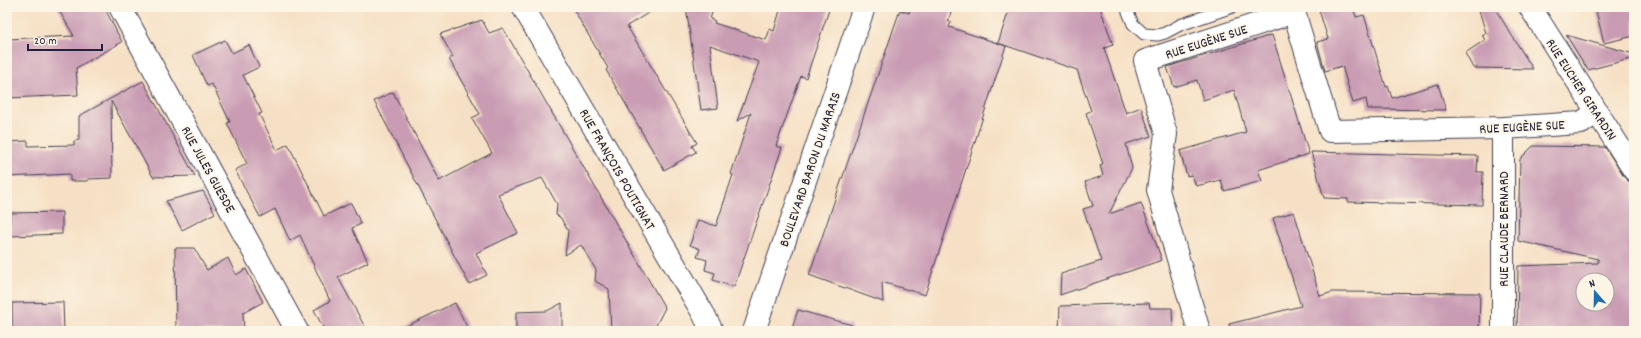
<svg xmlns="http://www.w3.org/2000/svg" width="1641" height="338" viewBox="0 0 1641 338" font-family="Dekko,sans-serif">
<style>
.building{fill:#c99cb4;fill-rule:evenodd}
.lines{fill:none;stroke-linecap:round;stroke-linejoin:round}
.lane-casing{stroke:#423e50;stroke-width:13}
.street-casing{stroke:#423e50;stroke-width:24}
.secondary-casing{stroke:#423e50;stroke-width:24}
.lane{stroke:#fff;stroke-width:11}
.street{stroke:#fff;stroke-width:22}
.secondary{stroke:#fff;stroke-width:22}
.labels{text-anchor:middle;stroke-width:3.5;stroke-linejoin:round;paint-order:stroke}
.street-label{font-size:14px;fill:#22223b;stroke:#fcf5e5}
</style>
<rect width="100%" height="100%" fill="#fcf5e5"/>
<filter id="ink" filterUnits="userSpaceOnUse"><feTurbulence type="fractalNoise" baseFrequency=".025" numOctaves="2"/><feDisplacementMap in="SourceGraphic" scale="8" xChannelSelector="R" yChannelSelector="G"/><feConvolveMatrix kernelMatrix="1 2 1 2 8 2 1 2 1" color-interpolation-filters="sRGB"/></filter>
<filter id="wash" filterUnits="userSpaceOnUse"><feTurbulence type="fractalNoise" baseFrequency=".012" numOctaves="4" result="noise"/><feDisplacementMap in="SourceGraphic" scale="16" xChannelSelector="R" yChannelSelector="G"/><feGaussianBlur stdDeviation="0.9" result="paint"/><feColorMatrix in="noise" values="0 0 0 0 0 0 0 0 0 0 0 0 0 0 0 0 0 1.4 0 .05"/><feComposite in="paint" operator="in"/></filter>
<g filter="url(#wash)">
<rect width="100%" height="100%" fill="#f6e0c5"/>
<g id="blocks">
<path class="building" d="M 57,7 L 104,7 L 122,42 L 76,68 L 78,95 L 7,98 L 7,39 L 74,36 Z
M 572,7 L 658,7 L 627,26 L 697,143 L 692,146 L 696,152 L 664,170 L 606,70 L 608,68 Z
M 686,7 L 714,7 L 710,19 L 715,21 L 714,23 L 766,40 L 770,29 L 774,31 L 781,7 L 830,7 L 806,78 L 801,76 L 776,146 L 782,148 L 734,287 L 713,280 L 715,273 L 705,270 L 707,260 L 697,257 L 700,249 L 690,245 L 698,220 L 716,226 L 733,175 L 731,174 L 751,113 L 737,121 L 759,62 L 710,45 L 718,108 L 701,110 Z
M 911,7 L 953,7 L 948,21 L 951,22 L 949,27 L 1006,46 L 925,295 L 882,282 L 883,302 L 809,275 L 900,10 L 909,13 Z
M 1010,7 L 1100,7 L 1113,45 L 1104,48 L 1126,113 L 1141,107 L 1151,136 L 1126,144 L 1132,168 L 1109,214 L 1141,203 L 1162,260 L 1060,295 L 1061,274 L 1101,261 L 1083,209 L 1093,206 L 1085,182 L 1103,176 L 1100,165 L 1103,164 L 1086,113 L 1091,111 L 1077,70 L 998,43 Z
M 1318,7 L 1353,7 L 1356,17 L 1364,15 L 1386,87 L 1388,86 L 1392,98 L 1438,84 L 1446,110 L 1368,109 L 1366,99 L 1353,103 L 1342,66 L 1325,71 L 1317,42 L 1328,39 Z
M 1478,7 L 1494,7 L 1533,69 L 1473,68 L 1465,53 L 1485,40 L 1482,35 L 1486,33 Z
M 1595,7 L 1634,7 L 1634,36 L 1604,43 Z
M 482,20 L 489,33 L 503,28 L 665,308 L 653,331 L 611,331 L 609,289 L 595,281 L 596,270 L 581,245 L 565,255 L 568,231 L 560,217 L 556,215 L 557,204 L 542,178 L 498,194 L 518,233 L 476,253 L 487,275 L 469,284 L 374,101 L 393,92 L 439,181 L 492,153 L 472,118 L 480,114 L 449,59 L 453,57 L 440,34 Z
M 1272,35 L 1309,154 L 1258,170 L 1262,181 L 1224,191 L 1221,180 L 1196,186 L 1192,175 L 1187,176 L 1180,151 L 1246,132 L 1234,90 L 1203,100 L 1197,80 L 1174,87 L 1167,67 Z
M 1566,35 L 1634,54 L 1634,58 L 1588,70 Z
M 225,40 L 232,53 L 249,45 L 259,67 L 243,75 L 262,113 L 259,114 L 277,150 L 288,144 L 324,216 L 351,203 L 361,224 L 352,228 L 368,262 L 338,277 L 367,331 L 325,331 L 314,310 L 330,301 L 300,235 L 290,241 L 275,209 L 260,217 L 235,170 L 247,164 L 227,123 L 230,122 L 212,84 L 207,86 L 193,55 Z
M 143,81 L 195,176 L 153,177 L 111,101 L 112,178 L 88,179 L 88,181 L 70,181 L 70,174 L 7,177 L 7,142 L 28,141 L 28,146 L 74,145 L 74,141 L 79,140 L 79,116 Z
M 1533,146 L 1605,147 L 1624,177 L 1628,181 L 1634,182 L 1634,331 L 1517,331 L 1518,266 L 1598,263 L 1598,259 L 1518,241 L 1520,159 ZM 1583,280 L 1607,280 L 1607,304 L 1583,304 Z
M 1311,152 L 1478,156 L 1477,172 L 1483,172 L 1482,205 L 1348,202 L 1348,199 L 1324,198 Z
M 203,191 L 215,213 L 182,230 L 166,201 Z
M 62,212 L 62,234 L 10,236 L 10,213 Z
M 1294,212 L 1320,296 L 1333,292 L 1480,293 L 1479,331 L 1230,331 L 1229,324 L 1301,306 L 1273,218 Z
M 175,248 L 194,248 L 207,270 L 228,258 L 236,275 L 246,269 L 263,302 L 243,313 L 244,331 L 176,331 Z
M 63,302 L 64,331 L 12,331 L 12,303 Z
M 455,303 L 469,331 L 396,331 Z
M 562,303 L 562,331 L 516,331 L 516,312 L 547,311 Z
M 1149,303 L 1150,308 L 1172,308 L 1173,331 L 1059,331 L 1060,306 Z
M 798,310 L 852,325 L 851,331 L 791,331 Z"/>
</g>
</g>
<g filter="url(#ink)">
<use href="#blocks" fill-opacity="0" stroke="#423e50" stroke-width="1"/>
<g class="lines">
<defs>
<path id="lane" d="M 1126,7 L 1133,24 L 1144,34 L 1158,35 L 1165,33 L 1180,25 L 1232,7"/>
<path id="street" d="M 120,7 L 297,331
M 1530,7 L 1634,170
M 1199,331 L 1158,190 L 1166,134 L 1145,61 L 1294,12 L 1330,131 L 1503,128 L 1581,123 L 1597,112
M 1503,331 L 1503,128"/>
<path id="secondary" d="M 523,7 L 703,313 L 712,331
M 754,331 L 864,7"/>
</defs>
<use href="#lane" class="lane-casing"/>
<use href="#street" class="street-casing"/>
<use href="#secondary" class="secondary-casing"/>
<use href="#lane" class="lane"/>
<use href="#street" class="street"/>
<use href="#secondary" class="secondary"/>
</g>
</g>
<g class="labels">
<g class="street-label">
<text transform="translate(1206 41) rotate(-18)" y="5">RUE EUGÈNE SUE</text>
<text transform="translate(1582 89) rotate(57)" y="5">RUE EUCHER GIRARDIN</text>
<text transform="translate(1522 126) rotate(-3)" y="5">RUE EUGÈNE SUE</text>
<text transform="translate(209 169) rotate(61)" y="5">RUE JULES GUESDE</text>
<text transform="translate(618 169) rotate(60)" y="5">RUE FRANÇOIS POUTIGNAT</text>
<text transform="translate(809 169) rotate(-71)" y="5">BOULEVARD BARON DU MARAIS</text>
<text transform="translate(1503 229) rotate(-90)" y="5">RUE CLAUDE BERNARD</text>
</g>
</g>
<rect width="1641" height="338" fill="none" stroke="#fcf5e5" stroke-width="24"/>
<g transform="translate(1595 292) rotate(340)"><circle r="19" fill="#fcf5e5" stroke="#a5a1a1"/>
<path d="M0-3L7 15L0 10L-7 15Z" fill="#1f6fb2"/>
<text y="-6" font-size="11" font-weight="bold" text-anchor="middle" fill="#22223b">N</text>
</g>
<path d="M28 44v6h74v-6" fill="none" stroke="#22223b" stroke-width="2"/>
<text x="34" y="44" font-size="12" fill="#22223b" stroke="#fcf5e5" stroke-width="3" paint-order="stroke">20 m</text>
</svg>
